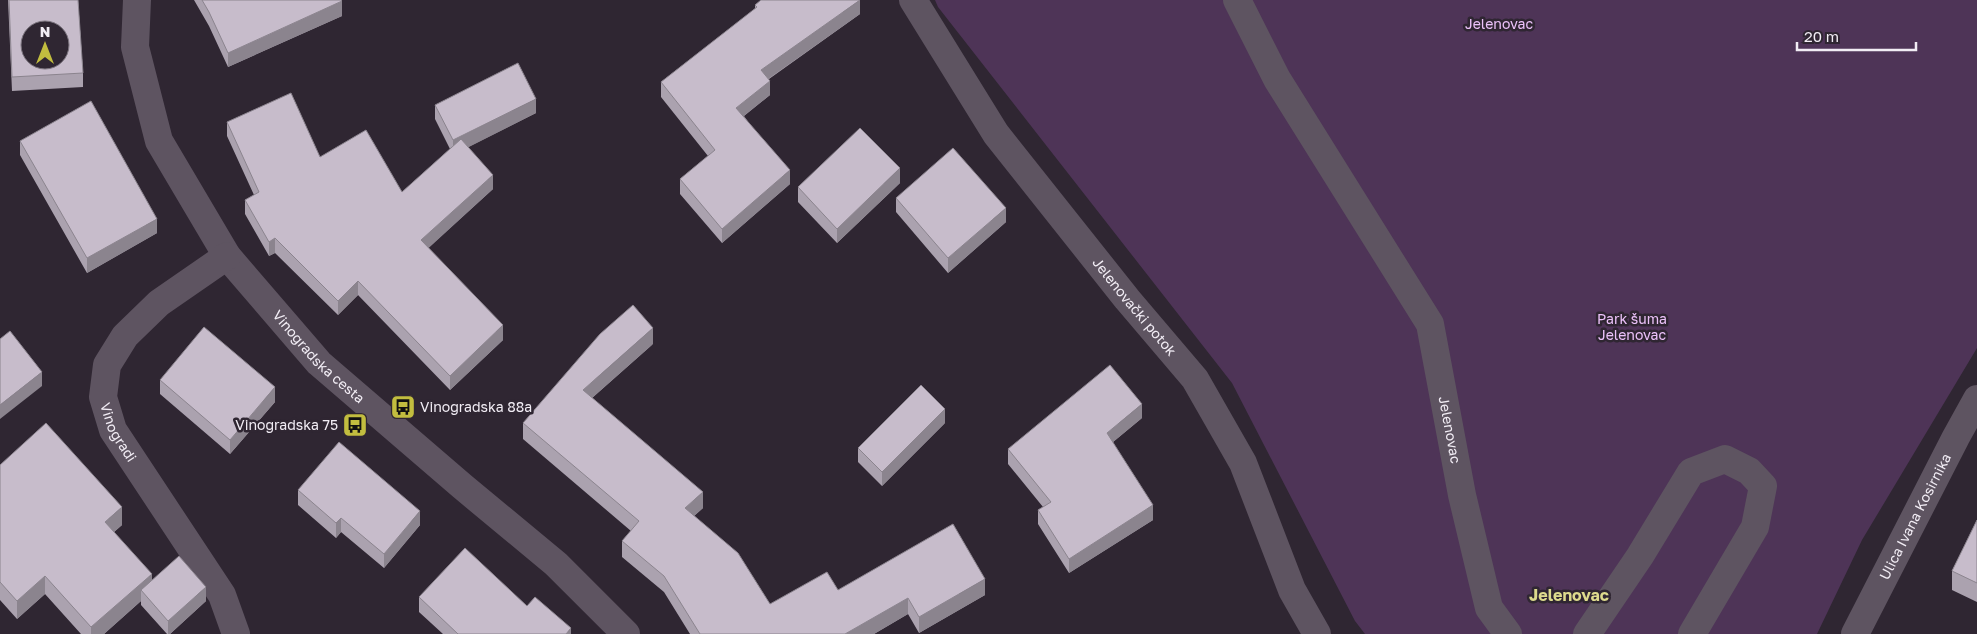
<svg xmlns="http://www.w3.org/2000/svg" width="1977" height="634" viewBox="0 0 1977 634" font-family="'Golos Text',sans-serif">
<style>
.green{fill:#4e3457}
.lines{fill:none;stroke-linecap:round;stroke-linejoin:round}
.minor{stroke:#5e5461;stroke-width:28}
.tertiary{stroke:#5e5461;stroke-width:28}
.wall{fill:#aba2af}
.shaded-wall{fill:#8b848e}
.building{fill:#c7bccb;stroke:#8b848e;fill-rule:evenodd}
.labels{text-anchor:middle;stroke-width:5;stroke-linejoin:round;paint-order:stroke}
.park-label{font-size:14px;fill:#ecc2fa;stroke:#2f2632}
.street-label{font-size:14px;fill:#f2edf5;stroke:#2f2632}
.poi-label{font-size:14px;fill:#f2edf5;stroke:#2f2632;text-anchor:start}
.quarter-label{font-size:16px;font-weight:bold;fill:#dddb8d;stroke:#2f2632}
</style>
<rect width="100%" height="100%" fill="#2f2632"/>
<path class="green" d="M 935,0 L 1977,0 L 1977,348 L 1862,540 L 1817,634 L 1365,634 L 1355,621 L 1232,383 L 938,7 Z"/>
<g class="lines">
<g class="minor">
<path id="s1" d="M 137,0 L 135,47 L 159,141 L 227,256 L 319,363 L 462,486 L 556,564 L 626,634"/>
<path id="s2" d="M 913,0 L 996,134 L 1127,299 L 1195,379 L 1243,463 L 1292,590 L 1317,634"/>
<path id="s3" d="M 227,256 L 159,303 L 125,336 L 107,365 L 103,397 L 113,430 L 222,595 L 236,634"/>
<path id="s4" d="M 1855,634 L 1956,437 L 1977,399"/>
</g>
<g class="tertiary">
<path id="s5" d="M 1237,0 L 1277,79 L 1430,324 L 1462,495 L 1489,608 L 1508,634"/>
<path d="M 1587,634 L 1640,556 L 1691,472 L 1725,459 L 1749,471 L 1763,486 L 1755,527 L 1692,634"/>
</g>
</g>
<path class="wall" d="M 8,0 L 78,0 L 83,73 L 83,87 L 12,91 Z
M 194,0 L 341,0 L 342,16 L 228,67 L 209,26 Z
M 755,5 L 860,14 L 769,79 L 770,95 L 744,116 L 790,184 L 722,243 L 680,194 L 680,179 L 708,156 L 661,97 L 661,82 L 755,9 Z
M 435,105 L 536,113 L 468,147 L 493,189 L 428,248 L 503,340 L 450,390 L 358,295 L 338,315 L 275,253 L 269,256 L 245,214 L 245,200 L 254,195 L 227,136 L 227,122 L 402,192 L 450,149 L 435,119 Z
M 20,141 L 157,233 L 87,273 L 20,155 Z
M 900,183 L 837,243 L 798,202 L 798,187 Z
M 896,198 L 1006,222 L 948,273 L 896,212 Z
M 653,344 L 592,398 L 703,508 L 694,516 L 770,604 L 838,590 L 985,595 L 919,633 L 908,614 L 874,634 L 690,634 L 664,592 L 622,557 L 622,541 L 631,531 L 523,439 L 523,423 Z
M 160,380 L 275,402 L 230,454 L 160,394 Z
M 1142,418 L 1113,442 L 1153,520 L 1069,573 L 1038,524 L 1038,510 L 1043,507 L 1008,464 L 1008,449 Z
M 945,423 L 882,486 L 858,462 L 858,448 Z
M 0,465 L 122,525 L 114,532 L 152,581 L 206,601 L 170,634 L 167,634 L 141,605 L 141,601 L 104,634 L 81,634 L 45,594 L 17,619 L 0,600 Z
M 298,490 L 420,525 L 384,568 L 341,532 L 336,538 L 298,505 Z
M 1977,520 L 1977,602 L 1952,590 L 1952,571 Z
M 419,597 L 527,606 L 571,634 L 443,634 L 419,612 Z"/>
<path class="shaded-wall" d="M 860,0 L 860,14 L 761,84 L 761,70 Z
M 342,1 L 342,16 L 228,67 L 228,53 Z
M 770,81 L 770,95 L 736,122 L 736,108 Z
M 536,99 L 536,113 L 453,155 L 453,140 Z
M 900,168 L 900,183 L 837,243 L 837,229 Z
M 790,170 L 790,184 L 722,243 L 722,229 Z
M 493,175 L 493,189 L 421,255 L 421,240 Z
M 1006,208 L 1006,222 L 948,273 L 948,258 Z
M 157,219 L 157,233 L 87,273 L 87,258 Z
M 275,238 L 275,253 L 269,256 L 269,242 Z
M 358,281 L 358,295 L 338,315 L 338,301 Z
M 503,325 L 503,340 L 450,390 L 450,376 Z
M 653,328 L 653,344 L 583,406 L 583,390 Z
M 42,372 L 42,386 L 0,419 L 0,405 Z
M 275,387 L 275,402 L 230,454 L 230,440 Z
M 1142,404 L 1142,418 L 1107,447 L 1107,433 Z
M 945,409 L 945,423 L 882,486 L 882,472 Z
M 703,492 L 703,508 L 685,524 L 685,508 Z
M 1153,505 L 1153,520 L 1069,573 L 1069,559 Z
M 122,507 L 122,525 L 105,540 L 105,522 Z
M 420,511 L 420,525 L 384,568 L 384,554 Z
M 341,518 L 341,532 L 336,538 L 336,523 Z
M 152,574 L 152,592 L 141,590 L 141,601 L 104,634 L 91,634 L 91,627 Z
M 45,576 L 45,594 L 17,619 L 17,601 Z
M 985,579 L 985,595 L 919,633 L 919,617 Z
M 206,587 L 206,601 L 170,634 L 168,634 L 168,621 Z
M 908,598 L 908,614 L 874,634 L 845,634 Z
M 571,628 L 571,634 L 566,634 Z"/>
<path class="building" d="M 9,0 L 78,0 L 83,73 L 12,77 ZM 30,30 L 60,30 L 60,60 L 30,60 Z
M 202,0 L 341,0 L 342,1 L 228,53 L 209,12 Z
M 761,0 L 860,0 L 761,70 L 770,81 L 736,108 L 790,170 L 722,229 L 680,179 L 715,150 L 661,82 L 757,7 L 755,5 Z
M 518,63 L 536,99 L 453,140 L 435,105 Z
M 291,93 L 320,157 L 366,130 L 402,192 L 461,139 L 493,175 L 421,240 L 503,325 L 450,376 L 358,281 L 338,301 L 275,238 L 269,242 L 245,200 L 259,192 L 227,122 Z
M 91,101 L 157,219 L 87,258 L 20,141 Z
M 860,128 L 900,168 L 837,229 L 798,187 Z
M 953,148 L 1006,208 L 948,258 L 896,198 Z
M 633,305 L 653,328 L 583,390 L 703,492 L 685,508 L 738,553 L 770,604 L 827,572 L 838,590 L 953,524 L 985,579 L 919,617 L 908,598 L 845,634 L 700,634 L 664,576 L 622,541 L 639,521 L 523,423 L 600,334 Z
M 204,327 L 275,387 L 230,440 L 160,380 Z
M 10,331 L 42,372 L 0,405 L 0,339 Z
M 1110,365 L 1142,404 L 1107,433 L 1153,505 L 1069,559 L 1038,510 L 1051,502 L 1008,449 Z
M 921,385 L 945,409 L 882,472 L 858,448 Z
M 46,423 L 122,507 L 105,522 L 152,574 L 91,627 L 45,576 L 17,601 L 0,582 L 0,465 Z
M 339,442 L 420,511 L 384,554 L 341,518 L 336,523 L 298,490 Z
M 1977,520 L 1977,583 L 1952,571 Z
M 465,548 L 527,606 L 535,597 L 571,628 L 566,634 L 458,634 L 419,597 Z
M 179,556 L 206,587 L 168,621 L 141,590 Z"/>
<defs>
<symbol id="bus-square" viewBox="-11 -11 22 22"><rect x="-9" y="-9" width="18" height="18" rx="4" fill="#c2bd3f" stroke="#2f2632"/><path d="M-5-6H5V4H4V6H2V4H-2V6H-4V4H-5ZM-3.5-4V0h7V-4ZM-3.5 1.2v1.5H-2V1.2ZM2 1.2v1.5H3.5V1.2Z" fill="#111"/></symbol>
</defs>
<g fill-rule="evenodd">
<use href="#bus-square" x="389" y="393" width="28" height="28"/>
<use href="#bus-square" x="341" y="411" width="28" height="28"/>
</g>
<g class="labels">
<g class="park-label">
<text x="1499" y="29">Jelenovac</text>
<text x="1632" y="324">Park šuma<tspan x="1632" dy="16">Jelenovac</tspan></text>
</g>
<g class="street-label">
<text dy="5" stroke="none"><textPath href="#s2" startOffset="379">Jelenovački potok</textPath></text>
<text dy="5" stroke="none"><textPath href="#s1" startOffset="414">Vinogradska cesta</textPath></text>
<text dy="5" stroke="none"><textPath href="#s5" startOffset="485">Jelenovac</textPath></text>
<text dy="5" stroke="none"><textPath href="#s3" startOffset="235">Vinogradi</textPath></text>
<text dy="5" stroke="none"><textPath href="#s4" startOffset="132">Ulica Ivana Kosirnika</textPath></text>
</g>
<g class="poi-label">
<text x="420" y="412">Vinogradska 88a</text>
<text x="338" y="430" text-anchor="end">Vinogradska 75</text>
</g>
<g class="quarter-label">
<text x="1569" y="601">Jelenovac</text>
</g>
</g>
<g transform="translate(45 45)"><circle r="24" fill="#2f2632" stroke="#7d7680"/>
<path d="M0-4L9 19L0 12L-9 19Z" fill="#c2bd3f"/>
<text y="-8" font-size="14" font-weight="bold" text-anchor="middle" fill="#f2edf5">N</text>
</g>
<path d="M1797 42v8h119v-8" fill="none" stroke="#f2edf5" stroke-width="2.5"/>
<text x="1804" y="42" font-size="15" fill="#f2edf5" stroke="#2f2632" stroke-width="4" paint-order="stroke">20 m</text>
</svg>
